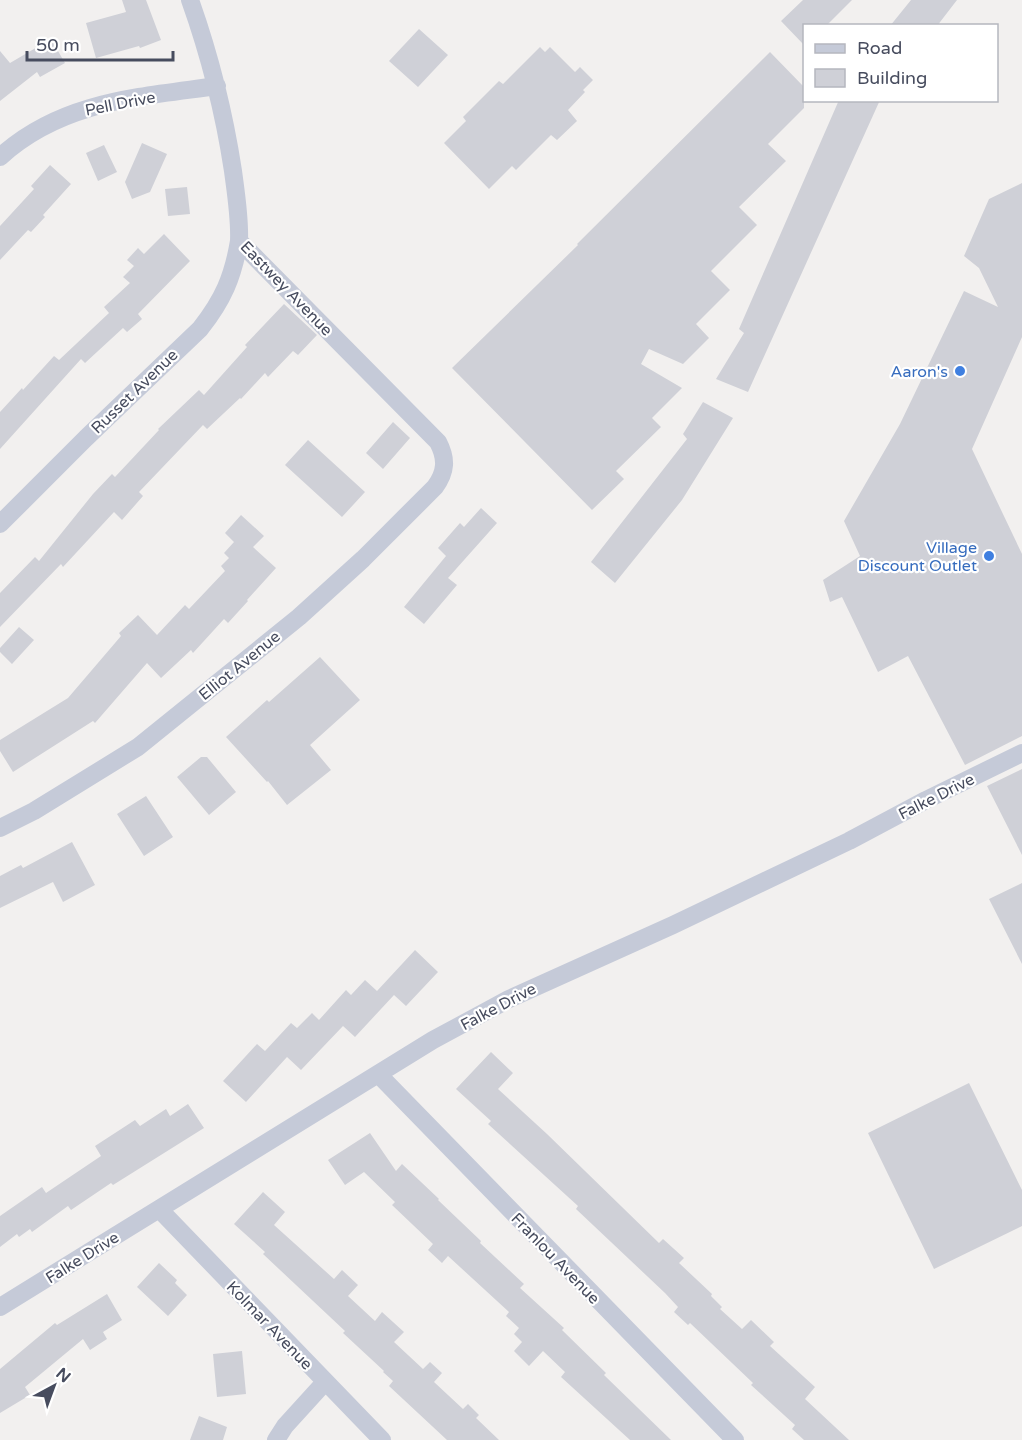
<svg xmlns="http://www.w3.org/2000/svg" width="1022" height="1440" viewBox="0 0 1022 1440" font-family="'Varela Round',sans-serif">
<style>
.building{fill:#cfd0d7}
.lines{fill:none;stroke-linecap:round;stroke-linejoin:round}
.street{stroke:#c5cad8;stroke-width:18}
.shop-dot{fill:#3f7fe0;stroke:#fff;stroke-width:2}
.labels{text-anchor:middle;stroke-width:4.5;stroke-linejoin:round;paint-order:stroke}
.street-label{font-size:16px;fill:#474c5e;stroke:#fff}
.shop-label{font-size:16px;fill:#366cbe;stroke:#fff;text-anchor:end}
</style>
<rect width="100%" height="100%" fill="#f2f0ef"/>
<path class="building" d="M 122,0 L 146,0 L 161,40 L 140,48 L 139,46 L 96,58 L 86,23 L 126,12 Z
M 803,0 L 852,0 L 826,26 L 804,26 L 804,45 L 781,21 Z
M 911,0 L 957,0 L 937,26 L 890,26 Z
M 419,29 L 448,55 L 418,87 L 389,61 Z
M 51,39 L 65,63 L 40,77 L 37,72 L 0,101 L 0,51 L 10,63 Z
M 540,47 L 545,52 L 550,47 L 575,72 L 580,67 L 593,80 L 583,90 L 585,92 L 568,110 L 577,121 L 557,140 L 551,135 L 516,170 L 512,166 L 489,189 L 444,143 L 466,121 L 463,117 L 499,81 L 503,84 Z
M 770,52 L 804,87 L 804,108 L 768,144 L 786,161 L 739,207 L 757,225 L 711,271 L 730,290 L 696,324 L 709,338 L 683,364 L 649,349 L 641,364 L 682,388 L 652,418 L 661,427 L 616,471 L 624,479 L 592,510 L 452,368 L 578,245 L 577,244 Z
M 839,100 L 880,100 L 748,392 L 716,379 L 744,333 L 739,329 Z
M 142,143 L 167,154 L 150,192 L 132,199 L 125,182 Z
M 104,145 L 117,172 L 98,181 L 86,153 Z
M 50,165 L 71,184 L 43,215 L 45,217 L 31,232 L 28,230 L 0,260 L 0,226 L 34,189 L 31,186 Z
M 1022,183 L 1022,337 L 972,449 L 1022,554 L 1022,736 L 965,765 L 908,656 L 878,672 L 842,597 L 830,602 L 823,580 L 860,556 L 844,521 L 900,424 L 964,291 L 998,307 L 979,268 L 964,256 L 989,199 Z
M 187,187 L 190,214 L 168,216 L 165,189 Z
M 164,234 L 190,261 L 138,314 L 142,319 L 127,332 L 123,328 L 85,363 L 81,359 L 0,449 L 0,412 L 22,388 L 23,390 L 54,356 L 59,360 L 109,313 L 104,307 L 130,283 L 123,277 L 134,266 L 127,260 L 138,248 L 144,254 Z
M 284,304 L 317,335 L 298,355 L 293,351 L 268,377 L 265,373 L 241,399 L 240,398 L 207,429 L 203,425 L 139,492 L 143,496 L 122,520 L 114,512 L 63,567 L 61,564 L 0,627 L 0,593 L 35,557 L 39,561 L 93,494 L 112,474 L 115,477 L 159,430 L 158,429 L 199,390 L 204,395 L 247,347 L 245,345 Z
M 703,402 L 733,418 L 682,500 L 615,583 L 591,562 L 687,439 L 683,434 Z
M 393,422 L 410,438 L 383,469 L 366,453 Z
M 308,440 L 365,492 L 342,517 L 285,465 Z
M 481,508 L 497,523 L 448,578 L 457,585 L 424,624 L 404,607 L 446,556 L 438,548 L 460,523 L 464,527 Z
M 241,515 L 264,536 L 253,547 L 276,568 L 247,600 L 248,601 L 228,623 L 224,619 L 193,653 L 191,650 L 161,678 L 147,663 L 95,723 L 93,721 L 13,772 L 0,751 L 0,740 L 68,698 L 121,636 L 119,633 L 138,615 L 157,635 L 185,605 L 189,609 L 225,571 L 221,566 L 229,558 L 224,553 L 234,542 L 225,533 Z
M 19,627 L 34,640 L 12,664 L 0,652 L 0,648 Z
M 320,657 L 360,700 L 310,745 L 331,770 L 287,805 L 268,781 L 267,782 L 226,737 L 267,700 L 269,702 Z
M 201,757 L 207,757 L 236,792 L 209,815 L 177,777 Z
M 1022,769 L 1022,855 L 987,786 Z
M 146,796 L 173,837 L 144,856 L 117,814 Z
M 72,842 L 95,885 L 63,902 L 53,882 L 0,908 L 0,876 L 21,865 L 23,868 Z
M 1022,883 L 1022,964 L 989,899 Z
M 415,950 L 438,972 L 406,1006 L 394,995 L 355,1037 L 343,1026 L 301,1070 L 287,1057 L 246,1102 L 223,1081 L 257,1044 L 265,1051 L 291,1023 L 297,1028 L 312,1013 L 319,1020 L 346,990 L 351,995 L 365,980 L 377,991 Z
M 491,1052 L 513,1073 L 498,1089 L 547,1134 L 659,1243 L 663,1239 L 684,1258 L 679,1263 L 712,1294 L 711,1296 L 722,1307 L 720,1309 L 742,1329 L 751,1320 L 774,1342 L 770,1346 L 815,1387 L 805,1399 L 849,1440 L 804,1440 L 792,1429 L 795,1425 L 751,1385 L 753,1383 L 690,1323 L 688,1325 L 674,1312 L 678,1307 L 665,1293 L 576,1209 L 578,1206 L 488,1124 L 491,1121 L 456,1089 Z
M 969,1083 L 1022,1190 L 1022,1226 L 934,1269 L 868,1133 Z
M 188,1104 L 204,1128 L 113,1185 L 111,1183 L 71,1210 L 68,1206 L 32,1232 L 30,1229 L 19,1237 L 17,1234 L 0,1247 L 0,1216 L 42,1187 L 46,1193 L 101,1156 L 95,1146 L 135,1120 L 140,1126 L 166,1109 L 170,1116 Z
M 370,1133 L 396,1171 L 402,1164 L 439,1199 L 438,1200 L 481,1241 L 480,1243 L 524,1284 L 520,1288 L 564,1328 L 562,1330 L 606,1373 L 604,1375 L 671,1440 L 630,1440 L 561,1377 L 565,1372 L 543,1351 L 529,1366 L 514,1351 L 522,1342 L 514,1334 L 519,1328 L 506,1316 L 509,1312 L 448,1256 L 442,1263 L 428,1250 L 433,1244 L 392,1205 L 395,1202 L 364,1172 L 345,1185 L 328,1160 Z
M 263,1192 L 285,1212 L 274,1225 L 334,1279 L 342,1270 L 358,1285 L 348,1296 L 375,1321 L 382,1312 L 404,1332 L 394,1342 L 423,1369 L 430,1362 L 442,1373 L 434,1382 L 463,1409 L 468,1404 L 479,1415 L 476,1418 L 499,1440 L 447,1440 L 389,1386 L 393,1381 L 383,1372 L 384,1371 L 343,1333 L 345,1331 L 263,1254 L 265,1252 L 234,1224 Z
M 159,1263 L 177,1280 L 175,1283 L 187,1295 L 168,1316 L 137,1287 Z
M 107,1294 L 122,1320 L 103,1332 L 107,1339 L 90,1350 L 83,1339 L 25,1387 L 30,1395 L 0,1413 L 0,1369 L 55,1323 L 57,1325 Z
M 242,1351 L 246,1394 L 217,1397 L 213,1354 Z
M 199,1416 L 227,1427 L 223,1440 L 190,1440 Z"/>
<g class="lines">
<path class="street" d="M 0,157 C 61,101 139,97 217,86
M 0,524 L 86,438 L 200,329 C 223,300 233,277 239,241
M 0,828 L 34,811 L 138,747 L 299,617 L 363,559 L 435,487 C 446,472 447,459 438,442 L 239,241 C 240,218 236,194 233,171 C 224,112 210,56 190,0
M 378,1074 L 735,1440
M 159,1209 L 382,1440
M 0,1307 L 433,1040 L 509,999 L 673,925 L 849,841 L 926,800 L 1022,753
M 276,1440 L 285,1426 L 325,1382"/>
</g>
<g class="shop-dot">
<circle cx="960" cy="371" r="6"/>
<circle cx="989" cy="556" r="6"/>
</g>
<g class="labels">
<g class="street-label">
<text transform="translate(120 103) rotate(-11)" y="6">Pell Drive</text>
<text transform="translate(287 288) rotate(46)" y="6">Eastwey Avenue</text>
<text transform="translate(134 391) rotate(-44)" y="6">Russet Avenue</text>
<text transform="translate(239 665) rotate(-39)" y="6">Elliot Avenue</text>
<text transform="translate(936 796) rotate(-27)" y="6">Falke Drive</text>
<text transform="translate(498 1006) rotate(-28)" y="6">Falke Drive</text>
<text transform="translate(82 1257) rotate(-32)" y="6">Falke Drive</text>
<text transform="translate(556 1258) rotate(46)" y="6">Franlou Avenue</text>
<text transform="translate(270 1325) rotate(46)" y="6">Kolmar Avenue</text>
</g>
<g class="shop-label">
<text x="948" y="377">Aaron's</text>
<text x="977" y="553">Village<tspan x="977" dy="18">Discount Outlet</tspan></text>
</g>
</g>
<rect x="803" y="24" width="195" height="78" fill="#ffffff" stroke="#b5b7bf" stroke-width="1.5"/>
<rect x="815" y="44" width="30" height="9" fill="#c5cad8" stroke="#b5b7bf" stroke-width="1.5"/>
<text x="857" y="54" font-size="18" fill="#474c5e">Road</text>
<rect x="815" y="69" width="30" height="18" fill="#cfd0d7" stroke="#b5b7bf" stroke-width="1.5"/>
<text x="857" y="84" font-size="18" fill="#474c5e">Building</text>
<g transform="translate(54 1386) rotate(41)" stroke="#ffffff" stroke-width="4.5" paint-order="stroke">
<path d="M0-4.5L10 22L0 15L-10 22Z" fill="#474c5e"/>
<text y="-9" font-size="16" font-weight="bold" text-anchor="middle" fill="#474c5e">N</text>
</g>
<path d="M27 51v9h146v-9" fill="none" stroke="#474c5e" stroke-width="3"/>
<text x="36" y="51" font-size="18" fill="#474c5e" stroke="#ffffff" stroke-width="4.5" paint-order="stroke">50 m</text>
</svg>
